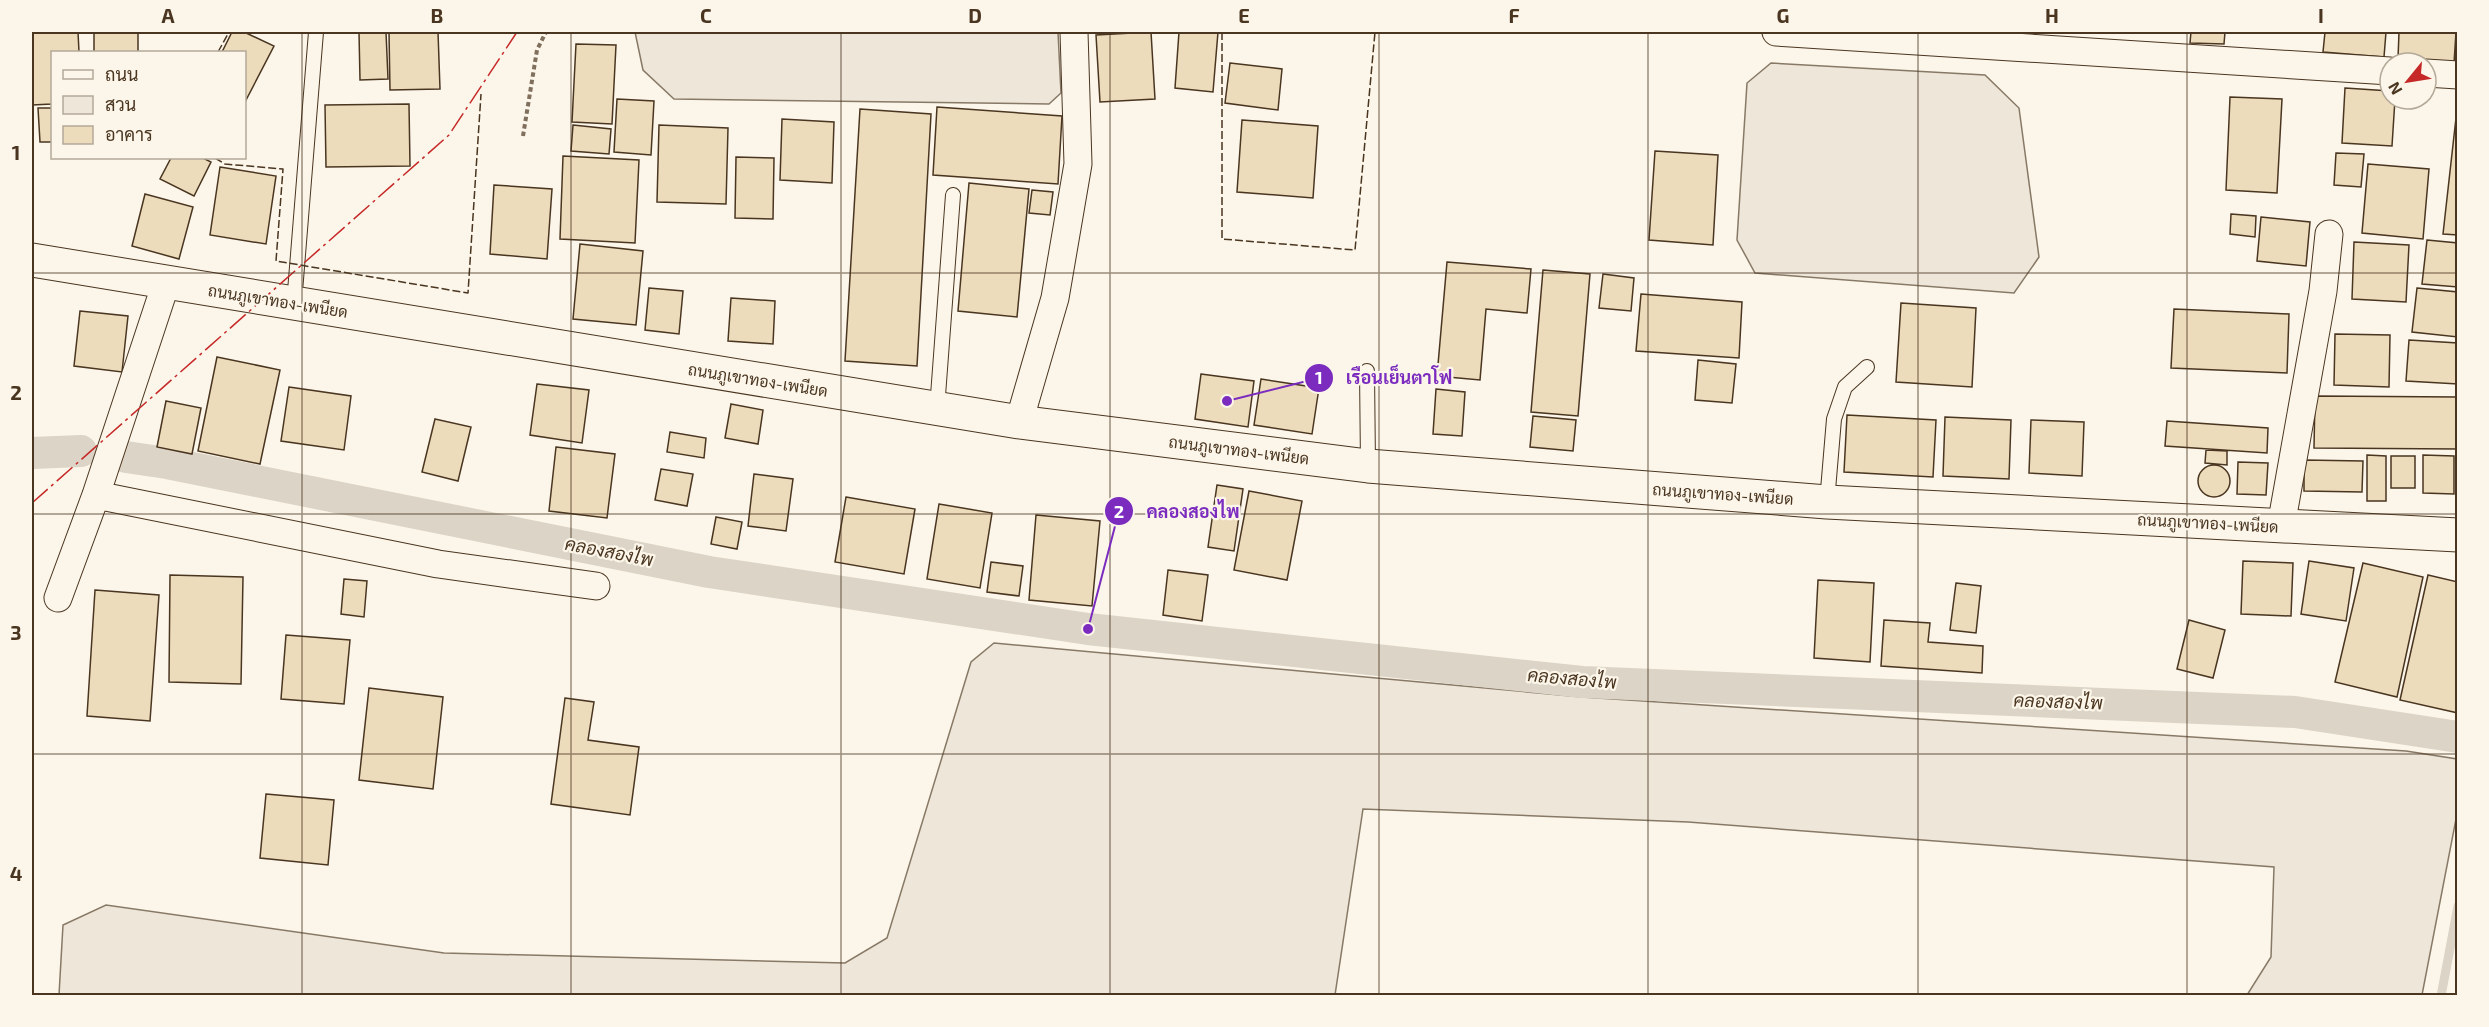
<svg xmlns="http://www.w3.org/2000/svg" width="2489" height="1027" viewBox="0 0 2489 1027" font-family="'Exo 2',Sarabun,sans-serif">
<style>
.green{fill:#ede6d9;stroke:#887966;stroke-width:1.5}
.lines{fill:none;stroke-linecap:round;stroke-linejoin:round}
.stream{stroke:#dcd4c6;stroke-width:9}
.canal{stroke:#dcd4c6;stroke-width:32}
.building{fill:#ecdcbc;stroke:#4a3520;stroke-width:1.5}
.lane-casing{stroke:#4a3520;stroke-width:16}
.street-casing{stroke:#4a3520;stroke-width:29}
.secondary-casing{stroke:#4a3520;stroke-width:35}
.path{stroke:#7f6f5c;stroke-width:4;stroke-dasharray:4.5 3;stroke-linecap:butt}
.lane{stroke:#fbf6e9;stroke-width:14}
.street{stroke:#fbf6e9;stroke-width:27}
.secondary{stroke:#fbf6e9;stroke-width:33}
.fence{stroke:#4a3520;stroke-width:1.5;stroke-dasharray:8 3;stroke-linecap:butt}
.power{stroke:#c62828;stroke-width:1.5;stroke-dasharray:21 4.5 3 4.5;stroke-linecap:butt}
.grid{fill:none;stroke:#4a3520;stroke-width:1.5;stroke-opacity:0.55}
.labels{text-anchor:middle;stroke-width:4.5;stroke-linejoin:round;paint-order:stroke}
.street-label{font-size:16px;fill:#4a3520;stroke:#fbf6e9}
.water-label{font-size:18px;font-style:italic;fill:#4a3520;stroke:#fbf6e9}
.leader{fill:none;stroke:#7b2cbf;stroke-width:2}
.callout-dot{fill:#7b2cbf;stroke:#fbf6e9;stroke-width:2}
.mark-label{font-size:18px;text-anchor:middle;font-weight:bold;fill:#fff}
.callout-label{font-size:18px;text-anchor:middle;font-weight:bold;fill:#7b2cbf;stroke:#fbf6e9;stroke-width:4.5;stroke-linejoin:round;paint-order:stroke}
.neatline{fill:none;stroke:#4a3520;stroke-width:2}
.grid-label{font-size:20px;text-anchor:middle;font-weight:bold;fill:#4a3520}
</style>
<rect width="100%" height="100%" fill="#fbf6e9"/>
<path class="green" d="M 635,32 L 1058,32 L 1061,93 L 1049,104 L 674,99 L 643,70 Z
M 1771,63 L 1985,75 L 2019,108 L 2039,257 L 2014,293 L 1755,273 L 1737,240 L 1747,83 Z
M 994,643 L 1582,697 L 2406,751 L 2457,759 L 2457,814 L 2422,995 L 2247,995 L 2271,957 L 2274,867 L 1688,822 L 1363,809 L 1335,995 L 59,995 L 63,925 L 106,905 L 444,953 L 845,963 L 887,938 L 971,662 Z"/>
<g class="lines">
<path class="stream" d="M 2441,996 L 2458,906"/>
<path class="canal" d="M 32,453 L 81,451
M 126,457 L 167,463 L 709,572 L 1088,629 L 1582,682 L 2295,712 L 2458,737"/>
</g>
<path class="building" d="M 32,32 L 78,32 L 79,52 L 52,52 L 52,104 L 32,105 Z
M 94,32 L 138,32 L 138,52 L 94,52 Z
M 232,32 L 244,32 L 274,46 L 244,104 L 244,52 L 222,52 Z
M 359,32 L 386,32 L 388,79 L 360,80 Z
M 389,32 L 438,32 L 440,89 L 390,90 Z
M 1151,32 L 1155,99 L 1100,102 L 1096,35 Z
M 1179,32 L 1218,32 L 1213,92 L 1175,88 Z
M 2191,32 L 2225,32 L 2224,44 L 2190,43 Z
M 2325,32 L 2386,32 L 2384,57 L 2323,52 Z
M 2399,32 L 2456,32 L 2454,63 L 2398,59 Z
M 576,44 L 616,45 L 612,124 L 572,122 Z
M 1230,63 L 1282,69 L 1278,110 L 1225,103 Z
M 2345,88 L 2390,91 L 2390,99 L 2395,99 L 2392,146 L 2342,143 Z
M 2230,97 L 2282,99 L 2277,193 L 2226,190 Z
M 617,99 L 654,101 L 651,155 L 614,152 Z
M 2458,100 L 2458,235 L 2443,234 Z
M 409,104 L 410,166 L 326,167 L 325,105 Z
M 937,107 L 1062,116 L 1058,184 L 933,175 Z
M 38,108 L 52,108 L 52,142 L 40,142 Z
M 860,109 L 931,114 L 917,366 L 845,361 Z
M 782,119 L 834,122 L 832,183 L 780,180 Z
M 1242,120 L 1318,126 L 1313,198 L 1237,192 Z
M 573,125 L 611,129 L 609,154 L 571,151 Z
M 659,125 L 728,128 L 726,204 L 657,202 Z
M 1655,151 L 1718,155 L 1713,245 L 1649,240 Z
M 2336,153 L 2364,154 L 2361,187 L 2334,185 Z
M 563,156 L 639,160 L 635,243 L 560,239 Z
M 736,157 L 774,158 L 773,219 L 735,218 Z
M 171,158 L 203,158 L 211,162 L 194,196 L 160,179 Z
M 2368,164 L 2429,169 L 2423,239 L 2362,233 Z
M 220,167 L 276,176 L 266,244 L 210,235 Z
M 969,183 L 1029,189 L 1017,317 L 958,311 Z
M 494,185 L 552,189 L 547,259 L 490,254 Z
M 1032,190 L 1053,192 L 1050,215 L 1029,213 Z
M 145,194 L 193,207 L 179,259 L 132,246 Z
M 2231,214 L 2256,216 L 2255,237 L 2230,234 Z
M 2261,217 L 2310,222 L 2306,266 L 2257,261 Z
M 2427,240 L 2458,243 L 2458,287 L 2422,284 Z
M 2354,242 L 2409,245 L 2406,302 L 2352,299 Z
M 580,244 L 643,251 L 636,325 L 573,319 Z
M 1447,262 L 1531,269 L 1527,313 L 1486,309 L 1480,380 L 1437,376 Z
M 1543,270 L 1590,274 L 1578,416 L 1531,412 Z
M 1603,274 L 1634,278 L 1631,311 L 1599,308 Z
M 649,288 L 683,291 L 679,334 L 645,330 Z
M 2417,288 L 2458,292 L 2458,337 L 2412,332 Z
M 1641,294 L 1742,302 L 1739,358 L 1636,351 Z
M 731,298 L 775,301 L 773,344 L 728,341 Z
M 1901,303 L 1976,308 L 1972,387 L 1896,382 Z
M 2174,309 L 2289,314 L 2287,373 L 2171,368 Z
M 80,311 L 128,316 L 122,372 L 74,366 Z
M 2335,334 L 2390,335 L 2389,387 L 2334,385 Z
M 2409,340 L 2458,343 L 2458,384 L 2406,381 Z
M 217,357 L 280,370 L 260,464 L 198,451 Z
M 1698,360 L 1736,364 L 1732,403 L 1695,400 Z
M 1201,374 L 1254,381 L 1248,427 L 1195,419 Z
M 1261,379 L 1319,388 L 1312,434 L 1254,425 Z
M 537,384 L 589,390 L 582,443 L 530,435 Z
M 289,387 L 351,396 L 344,450 L 281,441 Z
M 1436,389 L 1465,392 L 1462,436 L 1433,434 Z
M 2315,396 L 2458,397 L 2458,449 L 2314,448 Z
M 166,401 L 201,408 L 192,454 L 157,447 Z
M 731,404 L 763,410 L 758,444 L 725,438 Z
M 1847,415 L 1936,420 L 1933,477 L 1844,472 Z
M 1533,416 L 1576,420 L 1573,451 L 1530,447 Z
M 1945,417 L 2011,420 L 2009,479 L 1943,476 Z
M 435,419 L 471,427 L 458,481 L 422,472 Z
M 2031,420 L 2084,422 L 2082,476 L 2029,473 Z
M 2167,421 L 2268,428 L 2267,453 L 2165,446 Z
M 670,432 L 706,438 L 704,458 L 667,452 Z
M 556,447 L 615,454 L 607,518 L 549,511 Z
M 2206,450 L 2227,451 L 2227,465 L 2205,463 Z
M 2367,455 L 2386,456 L 2386,501 L 2367,501 Z
M 2423,455 L 2454,456 L 2454,494 L 2423,493 Z
M 2391,456 L 2415,456 L 2415,488 L 2391,488 Z
M 2304,460 L 2363,461 L 2362,492 L 2304,491 Z
M 2238,462 L 2268,463 L 2266,495 L 2237,494 Z
M2198 481a16 16 0 1 1 32 0a16 16 0 1 1-32 0Z
M 661,469 L 693,474 L 687,506 L 655,500 Z
M 754,474 L 793,479 L 786,531 L 748,526 Z
M 1217,485 L 1243,489 L 1234,551 L 1208,547 Z
M 1249,491 L 1302,501 L 1287,580 L 1234,570 Z
M 846,497 L 915,509 L 904,574 L 835,562 Z
M 939,504 L 992,513 L 980,588 L 927,579 Z
M 1036,515 L 1100,521 L 1092,606 L 1029,600 Z
M 716,517 L 742,522 L 737,549 L 711,544 Z
M 2243,561 L 2293,563 L 2291,616 L 2241,614 Z
M 2309,561 L 2354,568 L 2346,621 L 2301,614 Z
M 991,562 L 1023,566 L 1019,596 L 987,592 Z
M 2363,563 L 2423,577 L 2397,697 L 2335,682 Z
M 1168,570 L 1208,575 L 1202,621 L 1163,615 Z
M 170,575 L 243,577 L 241,684 L 169,682 Z
M 2428,575 L 2458,582 L 2458,713 L 2400,700 Z
M 344,579 L 367,581 L 364,617 L 341,614 Z
M 1818,580 L 1874,583 L 1870,662 L 1814,658 Z
M 1956,583 L 1981,586 L 1976,633 L 1950,630 Z
M 95,590 L 159,595 L 150,721 L 87,716 Z
M 1884,620 L 1930,623 L 1928,642 L 1983,646 L 1982,673 L 1881,666 Z
M 2189,620 L 2225,630 L 2213,678 L 2177,669 Z
M 286,635 L 350,640 L 344,704 L 281,699 Z
M 369,688 L 443,697 L 433,789 L 359,780 Z
M 565,698 L 594,702 L 588,740 L 639,747 L 630,815 L 551,804 Z
M 266,794 L 334,800 L 328,865 L 260,858 Z"/>
<g class="lines">
<defs>
<path id="lane" d="M 294,304 L 316,32
M 1367,371 L 1368,466
M 937,409 L 953,195
M 1827,502 L 1834,419 L 1845,387 L 1867,367"/>
<path id="street" d="M 1776,32 L 2390,71
M 2426,73 L 2458,75
M 1019,422 L 1055,298 L 1078,164 L 1074,32
M 96,495 L 438,564 L 596,586
M 2281,526 L 2323,291 L 2329,234
M 58,598 L 96,495 L 166,283"/>
<path id="secondary" d="M 32,260 L 1019,422 L 1368,466 L 1827,502 L 2458,535"/>
</defs>
<use href="#lane" class="lane-casing"/>
<use href="#street" class="street-casing"/>
<use href="#secondary" class="secondary-casing"/>
<path class="path" d="M 523,136 L 537,50 L 546,32"/>
<use href="#lane" class="lane"/>
<use href="#street" class="street"/>
<use href="#secondary" class="secondary"/>
<path class="fence" d="M 1222,32 L 1222,239 L 1355,250 L 1375,32
M 218,52 L 229,32
M 215,158 L 225,164 L 283,169 L 276,261 L 468,293 L 481,94"/>
<path class="power" d="M 32,503 L 449,135 L 517,32"/>
</g>
<path class="grid" d="M 302,32 L 302,996M 571,32 L 571,996M 841,32 L 841,996M 1110,32 L 1110,996M 1379,32 L 1379,996M 1648,32 L 1648,996M 1918,32 L 1918,996M 2187,32 L 2187,996M 32,273 L 2458,273M 32,514 L 2458,514M 32,754 L 2458,754"/>
<g class="labels">
<g class="street-label">
<text transform="translate(278 301) rotate(9)" y="6">ถนนภูเขาทอง-เพนียด</text>
<text transform="translate(758 380) rotate(9)" y="6">ถนนภูเขาทอง-เพนียด</text>
<text transform="translate(1239 450) rotate(7)" y="6">ถนนภูเขาทอง-เพนียด</text>
<text transform="translate(1723 494) rotate(4)" y="6">ถนนภูเขาทอง-เพนียด</text>
<text transform="translate(2208 523) rotate(3)" y="6">ถนนภูเขาทอง-เพนียด</text>
</g>
<g class="water-label">
<text transform="translate(609 552) rotate(11)" y="6">คลองสองไพ</text>
<text transform="translate(1572 679) rotate(5)" y="6">คลองสองไพ</text>
<text transform="translate(2058 702) rotate(2)" y="6">คลองสองไพ</text>
</g>
</g>
<path class="leader" d="M1227 401L1319 378M1088 629L1119 511"/>
<g class="callout-dot">
<circle cx="1227" cy="401" r="6"/>
<circle cx="1088" cy="629" r="6"/>
<circle cx="1319" cy="378" r="15"/>
<circle cx="1119" cy="511" r="15"/>
</g>
<g class="mark-label">
<text x="1319" y="384">1</text>
<text x="1119" y="518">2</text>
</g>
<g class="callout-label">
<text x="1399" y="384">เรือนเย็นตาโฟ</text>
<text x="1193" y="518">คลองสองไพ</text>
</g>
<rect width="2489" height="1027" fill="none" stroke="#fbf6e9" stroke-width="66"/>
<rect x="51" y="51" width="195" height="108" fill="#fbf6e9" stroke="#b4a999" stroke-width="1.5"/>
<rect x="63" y="70" width="30" height="9" fill="#fbf6e9" stroke="#b4a999" stroke-width="1.5"/>
<text x="105" y="81" font-size="18" fill="#4a3520">ถนน</text>
<rect x="63" y="96" width="30" height="18" fill="#ede6d9" stroke="#b4a999" stroke-width="1.5"/>
<text x="105" y="111" font-size="18" fill="#4a3520">สวน</text>
<rect x="63" y="126" width="30" height="18" fill="#ecdcbc" stroke="#b4a999" stroke-width="1.5"/>
<text x="105" y="141" font-size="18" fill="#4a3520">อาคาร</text>
<g transform="translate(2408 81) rotate(240)"><circle r="28" fill="#fbf6e9" stroke="#b4a999" stroke-width="1.5"/>
<path d="M0-4.5L10 22L0 15L-10 22Z" fill="#c62828"/>
<text y="-9" font-size="16" font-weight="bold" text-anchor="middle" fill="#4a3520">N</text>
</g>
<rect x="33" y="33" width="2423" height="961" class="neatline"/>
<g class="grid-label">
<text x="168" y="23">A</text>
<text x="437" y="23">B</text>
<text x="706" y="23">C</text>
<text x="975" y="23">D</text>
<text x="1244" y="23">E</text>
<text x="1514" y="23">F</text>
<text x="1783" y="23">G</text>
<text x="2052" y="23">H</text>
<text x="2321" y="23">I</text>
<text x="16" y="160">1</text>
<text x="16" y="400">2</text>
<text x="16" y="640">3</text>
<text x="16" y="881">4</text>
</g>
</svg>
